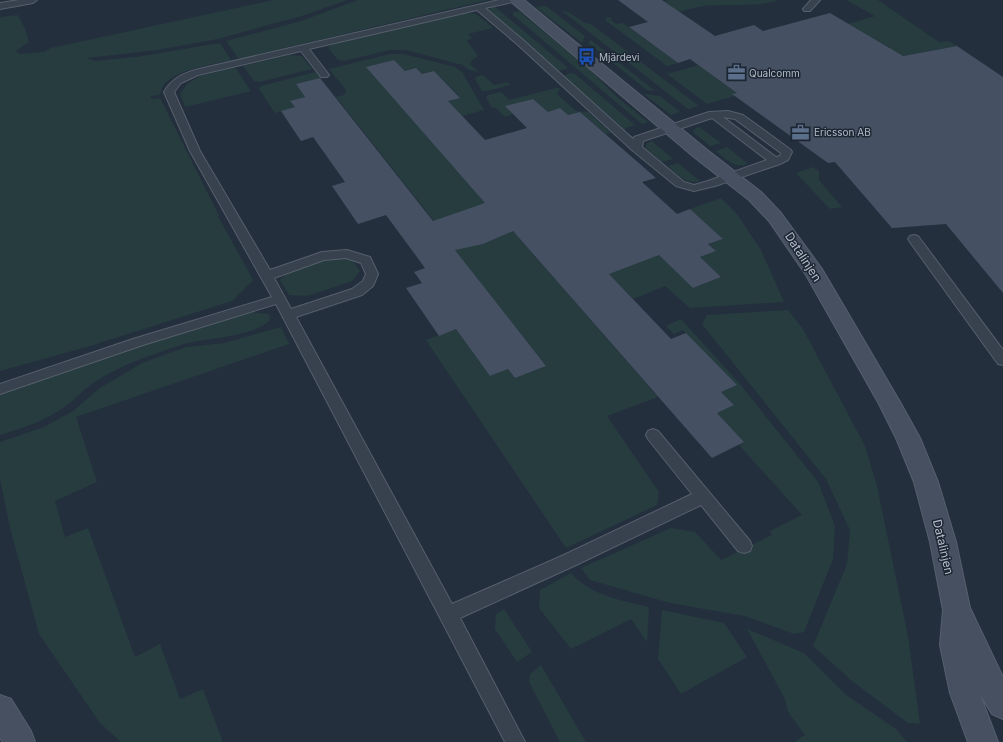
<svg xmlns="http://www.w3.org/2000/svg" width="1003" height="742" viewBox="0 0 1003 742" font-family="Inter,sans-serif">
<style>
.green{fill:#263c3f}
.building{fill:#455162}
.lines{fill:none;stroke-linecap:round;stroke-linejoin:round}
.lane-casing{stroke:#565f6c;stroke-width:2}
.secondary-casing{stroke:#565f6c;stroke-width:2}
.lane{fill:#38414e;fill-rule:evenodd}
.secondary{fill:#465061;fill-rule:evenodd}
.labels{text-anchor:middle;stroke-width:3;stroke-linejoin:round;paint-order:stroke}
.far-poi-label{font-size:10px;fill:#b4bcc9;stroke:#1d2633;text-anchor:start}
.street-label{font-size:12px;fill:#b4bcc9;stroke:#1d2633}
</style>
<rect width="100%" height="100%" fill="#242f3e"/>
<path class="green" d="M 274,0 L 347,0 L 305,15 L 218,39 L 157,50 L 87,58 L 94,61 L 136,57 L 220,43 L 231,60 C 211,65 175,69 163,86 C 161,88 161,92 160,95 L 150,96 L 152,99 L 160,98 L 219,216 L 218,216 L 253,280 L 232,301 L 90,346 L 0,371 L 0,17 L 18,15 L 25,29 L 29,42 L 16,51 L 20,54 L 44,52 L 51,48 Z
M 358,0 L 488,0 L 242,58 L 238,58 L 226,41 L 301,21 Z
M 670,0 L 775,0 L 776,1 C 752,8 728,3 704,6 C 695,7 687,10 679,12 L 664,1 Z
M 846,0 L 878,0 L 939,42 L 949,41 L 957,46 L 877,60 L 890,48 L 848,24 L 875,16 Z
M 494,6 L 567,67 L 567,69 L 556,71 L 488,12 L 490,8 Z
M 542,6 L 546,6 L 585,36 L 582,43 L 536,7 Z
M 519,11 L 588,68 L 617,97 L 648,122 L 642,124 L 513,15 L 513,12 Z
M 562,11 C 575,12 579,23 591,24 L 699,106 L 688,109 Z
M 466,13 L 476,14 L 493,28 L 468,34 L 472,38 L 467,41 L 478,56 L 472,60 L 470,64 L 479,72 L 469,70 L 462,65 L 406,50 L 390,50 L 344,61 L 338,60 L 328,48 L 330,45 Z
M 607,17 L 612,18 L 611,20 L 616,24 L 623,23 L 678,63 L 667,66 L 605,20 Z
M 591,40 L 655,91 L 647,90 L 588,43 Z
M 390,54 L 404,54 L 455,67 L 462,72 L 484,110 L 462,116 L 448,101 L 460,97 L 434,71 L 422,74 L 416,68 L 405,71 L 394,60 L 367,67 L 495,214 L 478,206 L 434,221 L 336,97 L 344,95 L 346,90 L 329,69 Z
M 290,55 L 302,56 L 312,69 L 260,82 L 254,81 L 243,66 Z
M 699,65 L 737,93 L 733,94 L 734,96 L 707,104 L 667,74 Z
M 235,67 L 251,91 L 185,107 L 180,94 L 187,84 L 200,76 Z
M 315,72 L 321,78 L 296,84 L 305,97 L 291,101 L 295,107 L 275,113 L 259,89 L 261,86 Z
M 571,73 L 575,74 L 635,125 L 624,129 L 564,77 L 565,75 Z
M 483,75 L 494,85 L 508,82 L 510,85 L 487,91 L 482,91 L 475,79 L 476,77 Z
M 556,88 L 560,88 L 557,94 L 576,111 L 588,112 L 611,133 L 606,134 L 580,112 L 568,115 L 548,112 L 533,99 L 506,106 L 513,114 L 505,117 L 495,107 L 492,108 L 486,97 L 488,95 L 501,92 L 509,100 Z
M 644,94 L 660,96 L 680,112 L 671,115 Z
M 699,127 L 721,143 L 710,146 L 694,133 L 693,130 Z
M 652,141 L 673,159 L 662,162 L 646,148 L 646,144 Z
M 727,147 L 748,164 C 734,169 726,159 716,151 Z
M 678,163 L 700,181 C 686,185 678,175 668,166 Z
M 813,167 L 819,171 L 819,180 L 842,207 L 830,209 L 796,173 Z
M 599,197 L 694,288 L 721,277 L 700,257 L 716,251 L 709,244 L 723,239 L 690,209 L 721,198 L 737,214 L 761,250 L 784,302 L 690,308 L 665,286 L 633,299 L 609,274 Z
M 504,221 L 658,397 L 607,416 L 659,492 L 657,505 L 566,548 L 426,340 L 456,329 L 490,376 L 508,369 L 515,378 L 546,366 L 447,240 Z
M 343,257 L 352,260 L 360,271 L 352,281 L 307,296 L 289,295 L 280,280 C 295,264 322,259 343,257 Z
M 788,310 L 803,329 L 865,446 L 877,486 L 908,636 L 920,724 L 908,723 L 852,681 L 813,646 L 847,564 L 850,530 L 826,479 L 702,324 L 707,315 Z
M 243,311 L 269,314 L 270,320 C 250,339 204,337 178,346 C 148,356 118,366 92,384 C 83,390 75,399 66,406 C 44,421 26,427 0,435 L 0,391 Z
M 681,319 L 740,384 L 818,482 L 835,526 L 833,559 L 804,632 L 794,634 L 745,616 L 670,603 L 590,580 L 581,568 L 671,528 L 695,532 L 721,560 L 772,535 L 770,531 L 802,515 L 739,445 L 744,442 L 717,413 L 734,405 L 721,392 L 736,385 L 683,330 L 674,334 L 666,326 Z
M 281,327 L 289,344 L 76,417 L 97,482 L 55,501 L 65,537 L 88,528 L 135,657 L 160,644 L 180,699 L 203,689 L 223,742 L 121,742 L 100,723 L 39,634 L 10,528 L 0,479 L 0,442 L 44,427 L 73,411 L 100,388 L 142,363 L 186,347 L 224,343 Z
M 571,573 C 591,596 621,600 649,607 L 647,642 L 631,619 L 571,649 L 539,608 L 540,590 Z
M 504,609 L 532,652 L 517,662 L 495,629 L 496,614 Z
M 662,610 L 724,623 L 747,657 L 681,694 L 658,659 Z
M 747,629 L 804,653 L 845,694 L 896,729 L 907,742 L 794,742 L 805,735 L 788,712 L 785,699 Z
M 541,665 L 586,742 L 560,742 L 529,682 L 530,674 Z"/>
<path class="building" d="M 618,0 L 662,0 L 715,36 L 754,25 L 763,31 L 830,13 L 903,56 L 957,46 L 1003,77 L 1003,293 L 946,224 L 892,228 L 835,162 L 828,163 L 732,94 L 737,93 L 690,59 L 678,63 L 629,27 L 648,22 Z
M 394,60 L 405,71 L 416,68 L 422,74 L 434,71 L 460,98 L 448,101 L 485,140 L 527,128 L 505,106 L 533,99 L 548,112 L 560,108 L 568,115 L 580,112 L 656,178 L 642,182 L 677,214 L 690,209 L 723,239 L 708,244 L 716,251 L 700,257 L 721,277 L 693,288 L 659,255 L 609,274 L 671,339 L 686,333 L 737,385 L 721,392 L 734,405 L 717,413 L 744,442 L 712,458 L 513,231 L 483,244 L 455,250 L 546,366 L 515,378 L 508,369 L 490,376 L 456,329 L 439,336 L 406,288 L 422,283 L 414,272 L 425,268 L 386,215 L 358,224 L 332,186 L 345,182 L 313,137 L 301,141 L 281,111 L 295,107 L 290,101 L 305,97 L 296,84 L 320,78 L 433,221 L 485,203 L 366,67 Z"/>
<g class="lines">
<defs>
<path id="lane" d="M 19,0 L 37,0 L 33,3 L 0,9 L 0,3 Z
M 499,0 L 514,0 L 513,2 L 485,8 L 523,40 L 633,139 L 634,137 L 709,112 L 728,111 L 743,115 L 791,150 L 792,152 L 788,160 L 780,164 L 715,186 L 694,191 L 676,186 L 632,150 L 517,44 L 477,10 L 309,49 L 329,75 L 327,77 L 321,77 L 301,51 L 198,75 L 181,83 L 174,92 L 200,151 L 270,270 L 322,252 L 347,250 L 370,257 L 378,274 L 373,286 L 362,295 L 296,317 L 452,604 L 564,555 L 692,494 L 648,439 L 646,435 L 648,431 L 653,429 L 658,431 L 750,541 L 752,546 L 750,551 L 744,553 L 738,551 L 701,505 L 576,565 L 460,618 L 525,742 L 505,742 L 276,304 L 143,345 L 0,394 L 0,384 L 133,339 L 272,297 L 190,151 L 164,92 C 172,78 184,73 199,69 ZM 723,117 L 735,119 L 781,153 L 780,156 L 776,157 ZM 712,118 L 767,160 L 708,181 L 694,185 L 684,182 L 642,147 L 643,141 ZM 346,258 L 361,263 L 366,274 L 363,281 L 352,289 L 291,309 L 274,278 L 324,260 Z
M 811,0 L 820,0 L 810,11 L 804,11 L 803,9 Z
M 914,235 L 918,236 L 1003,350 L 1003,365 L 998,364 L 910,242 L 908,239 L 910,236 Z"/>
<path id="secondary" d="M 509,0 L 524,0 L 706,149 L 761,192 L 781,213 L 822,269 L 900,402 L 920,438 L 938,482 L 956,542 L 970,608 L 1003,677 L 1003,719 L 992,714 L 980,694 L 998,742 L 968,742 L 950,693 L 940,645 L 943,610 L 930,542 L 914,482 L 896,438 L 879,404 L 806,275 L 769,221 L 749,200 L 694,157 Z
M 0,695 L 11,699 L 31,731 L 35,742 L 3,742 L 0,738 Z"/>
</defs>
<use href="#lane" class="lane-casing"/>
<use href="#secondary" class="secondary-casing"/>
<use href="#lane" class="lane"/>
<use href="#secondary" class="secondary"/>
</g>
<defs>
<symbol id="bus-bare" viewBox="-9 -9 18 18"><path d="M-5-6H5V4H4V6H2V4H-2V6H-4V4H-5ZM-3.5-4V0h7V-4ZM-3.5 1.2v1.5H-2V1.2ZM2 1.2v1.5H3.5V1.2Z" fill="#1a4fb4" stroke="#1d2633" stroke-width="2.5" paint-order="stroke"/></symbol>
<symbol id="office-bare" viewBox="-9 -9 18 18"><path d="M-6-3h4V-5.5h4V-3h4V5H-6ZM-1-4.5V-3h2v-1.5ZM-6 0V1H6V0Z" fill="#5c6f8a" stroke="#1d2633" stroke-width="2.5" paint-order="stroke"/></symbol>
</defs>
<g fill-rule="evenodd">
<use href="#bus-bare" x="574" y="44" width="25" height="25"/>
<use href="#office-bare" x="724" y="60" width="25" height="25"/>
<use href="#office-bare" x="788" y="120" width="25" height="25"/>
</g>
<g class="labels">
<g class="far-poi-label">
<text x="599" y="61">Mjärdevi</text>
<text x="749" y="77">Qualcomm</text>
<text x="814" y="136">Ericsson AB</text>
</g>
<g class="street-label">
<text transform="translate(803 257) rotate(57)" y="4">Datalinjen</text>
<text transform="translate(943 547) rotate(77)" y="4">Datalinjen</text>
</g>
</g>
</svg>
